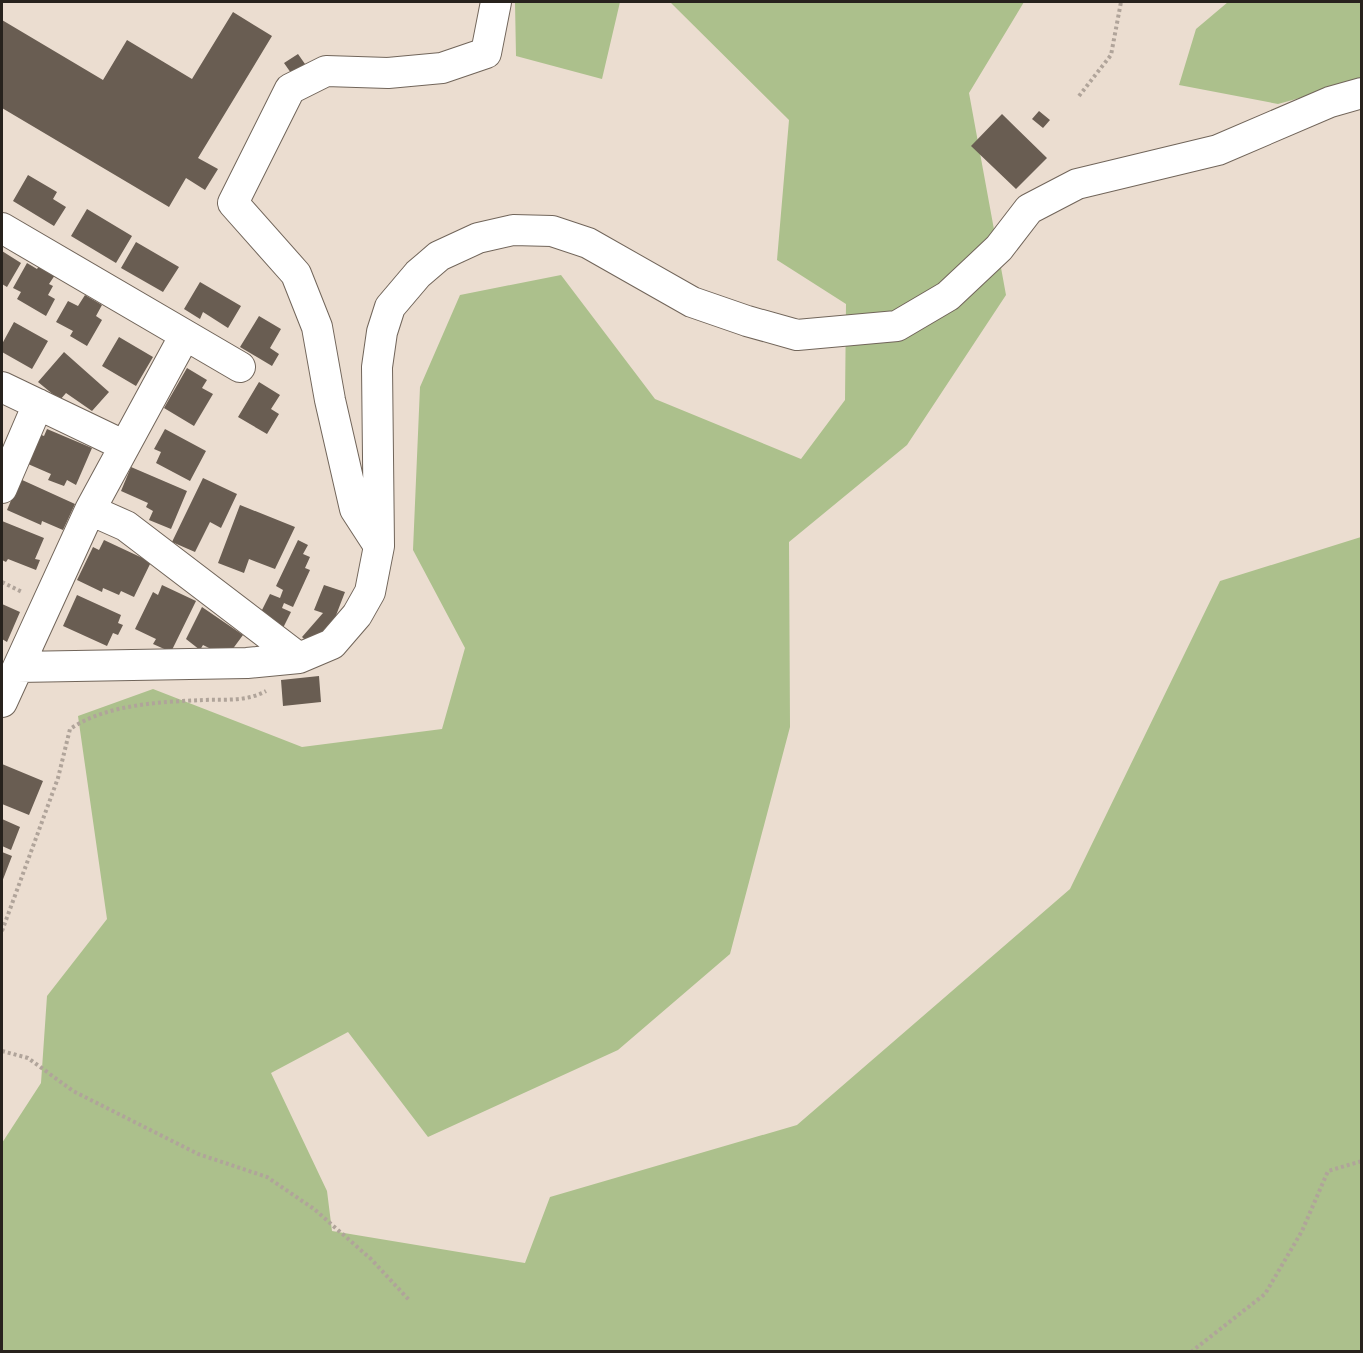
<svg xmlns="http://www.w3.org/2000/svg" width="1363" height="1353" viewBox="0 0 1363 1353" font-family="'Noto Serif',serif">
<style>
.green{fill:#acc08c}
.building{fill:#695d52}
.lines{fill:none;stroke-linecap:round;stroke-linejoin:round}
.street-casing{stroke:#71655a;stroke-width:32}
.path{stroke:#b0a49a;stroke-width:4;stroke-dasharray:3 3;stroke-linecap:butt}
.street{stroke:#fff;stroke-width:30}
</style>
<rect width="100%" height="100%" fill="#ebddd0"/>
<path class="green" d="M 515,2 L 620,2 L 602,79 L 516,56 Z
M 670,2 L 1024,2 L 969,93 L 1006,295 L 907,445 L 789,542 L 790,727 L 730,954 L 618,1050 L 428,1137 L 348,1032 L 271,1073 L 327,1191 L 332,1231 L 525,1263 L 550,1197 L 797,1125 L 1070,889 L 1220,581 L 1361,537 L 1361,1351 L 2,1351 L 2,1143 L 41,1083 L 47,996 L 107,919 L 78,716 L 153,689 L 302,747 L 442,729 L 465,648 L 413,550 L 420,387 L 460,295 L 561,275 L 655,399 L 801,459 L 845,400 L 846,304 L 777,260 L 789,120 Z
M 1228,2 L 1361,2 L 1361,81 L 1278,104 L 1179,85 L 1196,29 Z"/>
<path class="building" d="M 233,12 L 272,36 L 198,158 L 218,169 L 205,190 L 186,178 L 169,207 L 2,108 L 2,20 L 103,80 L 127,40 L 192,79 Z
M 298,54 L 305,64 L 291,73 L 284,63 Z
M 1039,111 L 1050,120 L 1043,128 L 1032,119 Z
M 1002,114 L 1047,158 L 1016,189 L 971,146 Z
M 28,175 L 57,192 L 53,199 L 66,207 L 54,226 L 13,201 Z
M 87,209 L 132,236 L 116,263 L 71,236 Z
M 136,242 L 179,267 L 163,292 L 121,268 Z
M 2,251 L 21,263 L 7,287 L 2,284 Z
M 27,263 L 37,269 L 39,266 L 55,275 L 49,284 L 53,286 L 48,295 L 55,299 L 46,316 L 17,299 L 21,292 L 13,288 Z
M 200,282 L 241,306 L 228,328 L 203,312 L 200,319 L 184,309 Z
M 85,295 L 102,305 L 96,316 L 102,320 L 87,346 L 70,336 L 73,331 L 56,322 L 68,301 L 78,306 Z
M 259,316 L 281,329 L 270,348 L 279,354 L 272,366 L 240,347 Z
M 14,322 L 48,341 L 32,369 L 2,352 L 2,344 Z
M 119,337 L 153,357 L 136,386 L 102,366 Z
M 64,352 L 109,392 L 92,411 L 66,393 L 60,400 L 38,382 Z
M 187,368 L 207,380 L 202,388 L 213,394 L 194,426 L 164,408 Z
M 259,382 L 280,395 L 271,409 L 279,414 L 267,434 L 238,417 Z
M 47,429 L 92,448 L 76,485 L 67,480 L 64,486 L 48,480 L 51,474 L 28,464 L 34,432 L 44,436 Z
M 165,429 L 206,451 L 190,481 L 156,463 L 161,452 L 154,449 Z
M 131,467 L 187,491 L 171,529 L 149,520 L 153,511 L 146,507 L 148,503 L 121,491 Z
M 203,478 L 237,494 L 221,528 L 210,522 L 195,552 L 172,542 Z
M 20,479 L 75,504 L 63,530 L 42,521 L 41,525 L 7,510 Z
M 240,505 L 295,527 L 275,569 L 249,559 L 244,573 L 218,563 Z
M 2,521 L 44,538 L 35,559 L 40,560 L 36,570 L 8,559 L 6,562 L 2,560 Z
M 104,540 L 151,562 L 134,597 L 121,591 L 119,595 L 103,588 L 102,592 L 77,580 L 93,547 L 99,550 Z
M 298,540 L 308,545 L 303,554 L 310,557 L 305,568 L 310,570 L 293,607 L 284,603 L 282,608 L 291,612 L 283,628 L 274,625 L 276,621 L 260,614 L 270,594 L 280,598 L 283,590 L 276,586 Z
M 162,585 L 196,601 L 171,652 L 153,644 L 156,639 L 135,629 L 153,592 L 158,595 Z
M 324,585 L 345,592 L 335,618 L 311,645 L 302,637 L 323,613 L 314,610 Z
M 77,595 L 121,615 L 118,623 L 123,625 L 118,635 L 113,633 L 107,646 L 63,626 Z
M 2,604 L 20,612 L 7,642 L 2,639 Z
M 202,607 L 243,635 L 229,654 L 221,654 L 203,645 L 200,650 L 186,639 Z
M 319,676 L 321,702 L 283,706 L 281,680 Z
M 2,764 L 43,781 L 29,815 L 2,804 Z
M 2,819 L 20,827 L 11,850 L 2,846 Z
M 2,852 L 12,856 L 2,882 Z"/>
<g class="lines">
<defs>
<path id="street" d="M 2,228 L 240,367
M 2,387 L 123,445
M 2,488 L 38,404
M 90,510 L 126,526 L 299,658
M 379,546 L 355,509 L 330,400 L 317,327 L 296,274 L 233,203 L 290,89 L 326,71 L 388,73 L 442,68 L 486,53 L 496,2
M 18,667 L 247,663 L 299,658 L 332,644 L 357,615 L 370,592 L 379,546 L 377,367 L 382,332 L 390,307 L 418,274 L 439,256 L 478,238 L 513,230 L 552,231 L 588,243 L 692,302 L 747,321 L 797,335 L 897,326 L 948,296 L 999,248 L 1029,209 L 1077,184 L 1218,150 L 1330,102 L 1362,93
M 2,702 L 90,510 L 185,335"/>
</defs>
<use href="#street" class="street-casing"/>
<path class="path" d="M 1079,96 L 1111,55 L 1121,2
M 2,582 L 22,592
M 2,931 L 58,778 L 70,729 C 107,704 160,702 203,700 C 226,699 246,702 266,691
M 2,1051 L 28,1058 L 73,1091 L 198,1154 L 267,1177 L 314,1209 L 371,1259 L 410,1301
M 1191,1352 L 1265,1294 L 1302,1231 L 1328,1171 L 1362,1161"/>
<use href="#street" class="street"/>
</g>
<rect width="1363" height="1353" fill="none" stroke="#27221d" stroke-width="6"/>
</svg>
